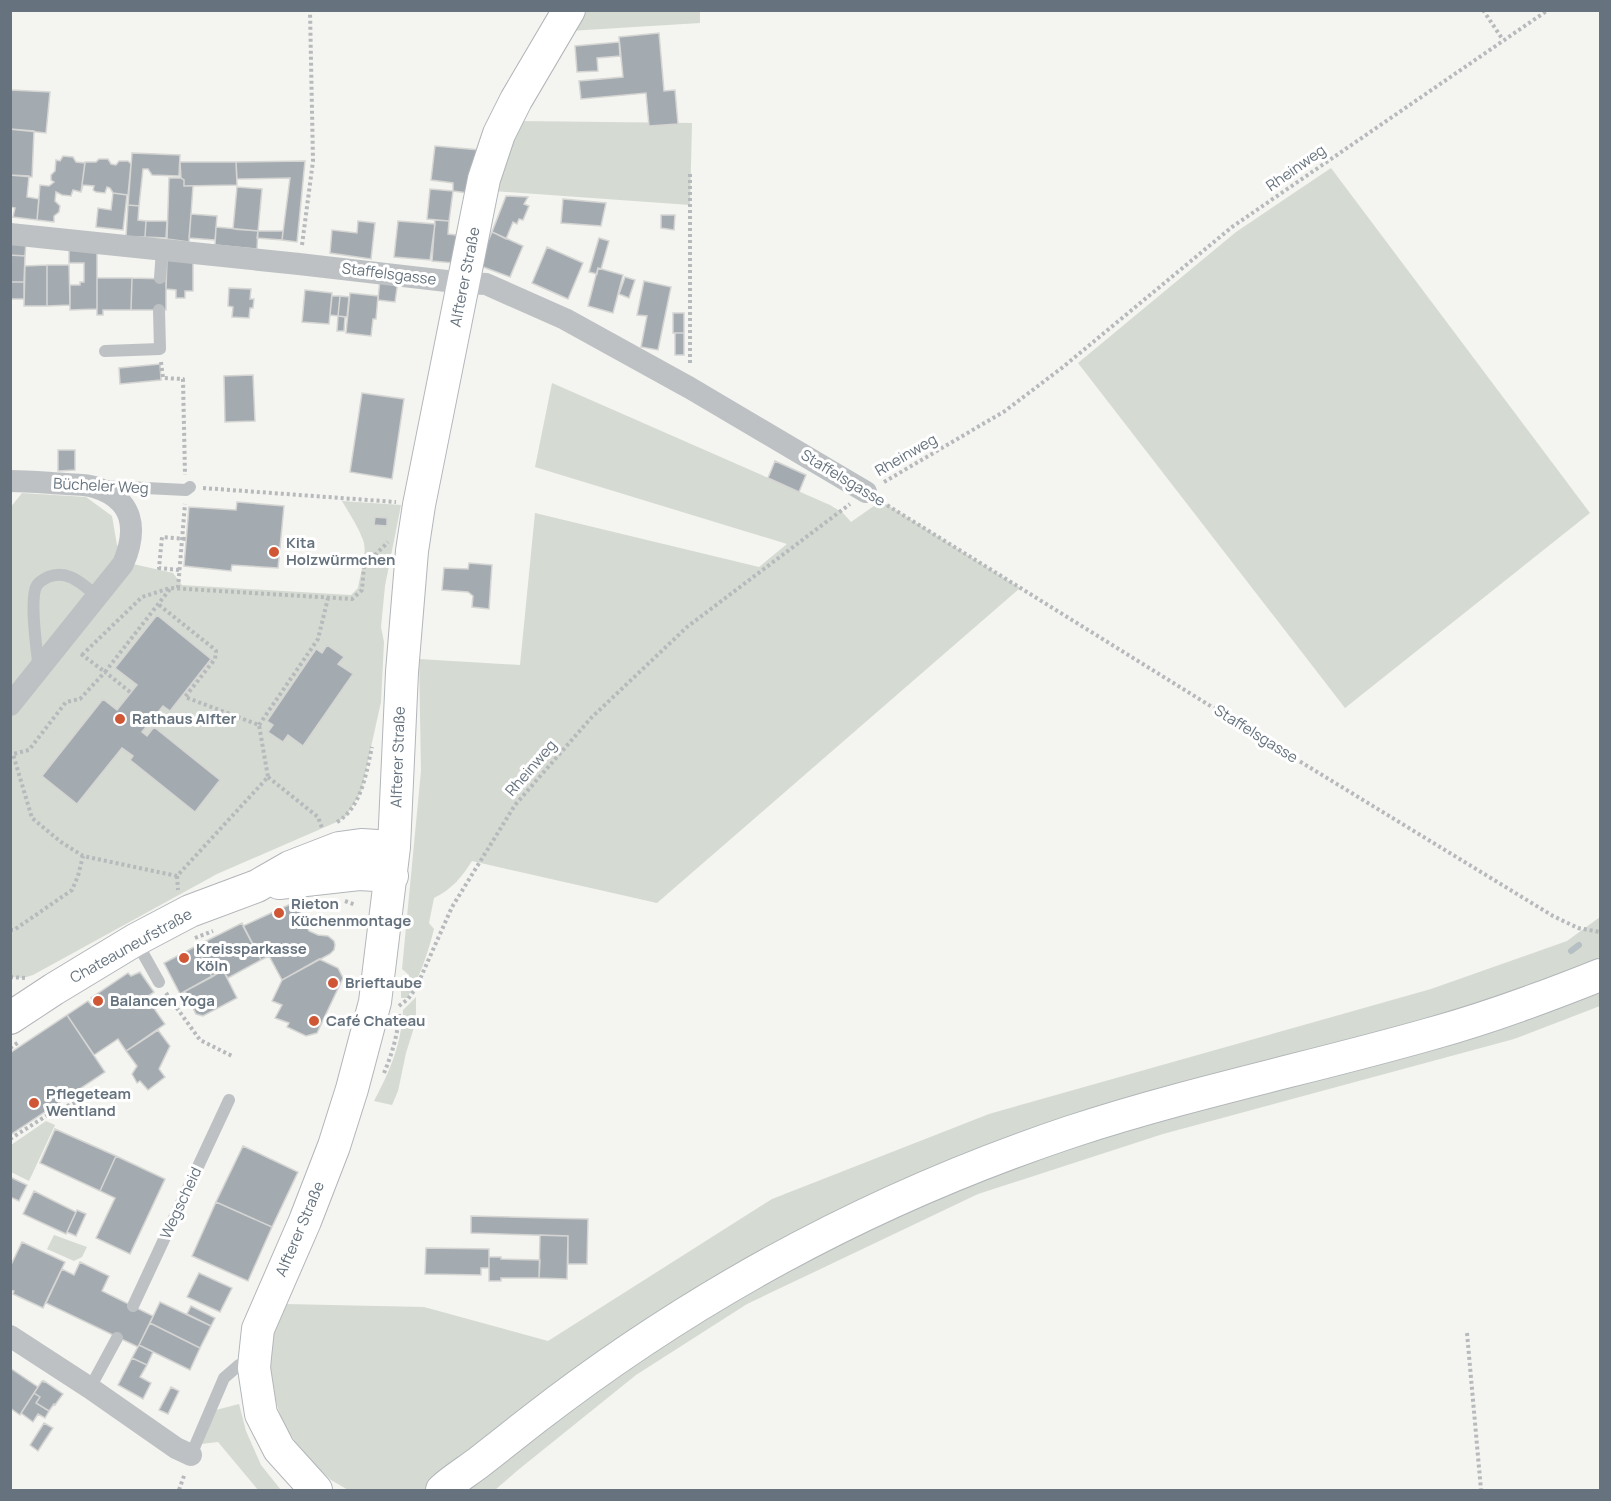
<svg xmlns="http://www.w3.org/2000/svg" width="1611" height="1501" viewBox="0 0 1611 1501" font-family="Manrope,sans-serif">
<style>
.green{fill:#d5dad2}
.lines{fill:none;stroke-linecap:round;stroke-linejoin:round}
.stream{stroke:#b6c0c4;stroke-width:6}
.building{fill:#a4abb0;stroke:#d5d5d3;stroke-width:1.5}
.secondary-casing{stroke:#b2b6ba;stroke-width:34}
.path{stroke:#b7babc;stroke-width:4;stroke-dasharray:3 3;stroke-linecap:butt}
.lane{stroke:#bdc1c4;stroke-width:12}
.street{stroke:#bdc1c4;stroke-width:22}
.secondary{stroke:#fff;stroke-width:32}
.poi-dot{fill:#cf5735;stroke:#fff;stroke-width:2}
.labels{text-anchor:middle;stroke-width:6;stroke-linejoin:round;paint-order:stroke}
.street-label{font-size:15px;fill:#66737e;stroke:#fff}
.poi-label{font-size:15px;font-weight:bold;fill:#66737e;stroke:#fff;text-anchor:start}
</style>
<rect width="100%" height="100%" fill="#f4f4f0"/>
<path class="green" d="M 581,11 L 700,11 L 700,23 L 569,31 Z
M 518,121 L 692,123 L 690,205 L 494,191 Z
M 1331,168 L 1590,513 L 1345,708 L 1078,363 L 1236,232 Z
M 552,383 L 830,505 L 843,513 L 851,522 L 881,501 L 1020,588 L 657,903 L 472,861 C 462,877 452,889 434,898 L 429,923 L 434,929 C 428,953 420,977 407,998 L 401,998 L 401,987 L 406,984 L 409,975 L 402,969 L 421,771 L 419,659 L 520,665 L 535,513 L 759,567 L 787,544 L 535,467 Z
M 22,493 L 86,497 L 112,516 L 117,545 L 133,564 L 173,573 L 182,585 L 351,595 L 358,588 C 360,574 368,553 363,540 C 358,526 349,513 342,501 L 401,505 L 385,586 L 381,627 L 384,642 L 381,702 L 361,792 L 346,816 L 339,821 L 217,874 L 33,975 L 23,978 L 11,977 L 10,508 Z
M 1600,917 L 1600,1006 L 1514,1039 L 1163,1134 L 978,1194 L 747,1304 L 636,1375 L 518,1470 L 495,1490 L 348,1490 L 331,1480 L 305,1456 L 283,1424 L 271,1386 L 270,1345 L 276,1322 L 285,1304 L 424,1307 L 548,1341 L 772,1199 L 989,1114 L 1431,989 L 1567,941 Z
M 416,997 L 416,1021 L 406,1053 L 398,1091 L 392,1105 L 374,1101 C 389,1073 402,1043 403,1010 Z
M 46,1121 L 55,1125 L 29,1181 L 11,1172 L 11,1145 Z
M 54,1235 L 87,1247 L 82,1257 L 74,1261 L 47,1249 Z
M 239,1404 L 246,1431 L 261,1465 L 281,1490 L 258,1490 L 218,1442 L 201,1444 L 216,1410 Z"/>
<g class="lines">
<path class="stream" d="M 1571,951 L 1579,945"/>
</g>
<path class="building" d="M 659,33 L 664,91 L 675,90 L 678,124 L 649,126 L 646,93 L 581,99 L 579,81 L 623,77 L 619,37 Z
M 619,42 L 620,56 L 597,58 L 598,71 L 577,72 L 575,46 Z
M 11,90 L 50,92 L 46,133 L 10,129 Z
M 10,129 L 34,131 L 32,177 L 10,175 Z
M 435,146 L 480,150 L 468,193 L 453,191 L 453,183 L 431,180 Z
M 132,153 L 180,155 L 179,176 L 152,175 L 148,169 L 143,169 L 139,206 L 128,205 Z
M 63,156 L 73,157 L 76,162 L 85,163 L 81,192 L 73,190 L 71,196 L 62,195 L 56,192 L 55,201 L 60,206 L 59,212 L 54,216 L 54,222 L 37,220 L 40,185 L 49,186 L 54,182 L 51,180 L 51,175 L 55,171 L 56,160 L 60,161 Z
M 99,159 L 108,159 L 111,164 L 116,165 L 119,161 L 128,161 L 131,164 L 128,195 L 113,193 L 110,188 L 107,187 L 105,193 L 96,192 L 93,190 L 94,186 L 83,185 L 81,192 L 85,162 L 96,162 Z
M 305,161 L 297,242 L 282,240 L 290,178 L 237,179 L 236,162 Z
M 180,162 L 236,162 L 237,185 L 184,186 L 184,180 L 181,178 Z
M 10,175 L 29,176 L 27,197 L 39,199 L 37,220 L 13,217 L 15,208 L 10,207 Z
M 169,178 L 181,178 L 184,180 L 184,186 L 193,186 L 189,242 L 167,239 Z
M 237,187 L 262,189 L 258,231 L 233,229 Z
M 430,189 L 453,191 L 449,221 L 427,219 Z
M 113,193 L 127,195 L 123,230 L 96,227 L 98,208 L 111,210 Z
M 506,196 L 528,197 L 524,204 L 529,206 L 523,220 L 519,219 L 517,224 L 513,222 L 506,239 L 492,232 Z
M 563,199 L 606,203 L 601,226 L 561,223 Z
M 128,205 L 139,206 L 138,220 L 146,221 L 145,237 L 126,237 Z
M 191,214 L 217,216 L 215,240 L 189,238 Z
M 661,215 L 675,215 L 674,230 L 661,228 Z
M 435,220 L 449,221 L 448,234 L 456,235 L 454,263 L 432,261 Z
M 146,221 L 167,221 L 166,238 L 145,237 Z
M 358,221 L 375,223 L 371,259 L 330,253 L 332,230 L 357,233 Z
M 398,221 L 435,224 L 430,260 L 394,257 Z
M 216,227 L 258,231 L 257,249 L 215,245 Z
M 258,231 L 283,231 L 282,240 L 257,238 Z
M 492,232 L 523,246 L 510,277 L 478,265 Z
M 599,238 L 609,241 L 601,269 L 598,268 L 597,274 L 589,272 Z
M 10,240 L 26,242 L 25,256 L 10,255 Z
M 69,247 L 97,250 L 97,309 L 70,310 L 70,285 L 80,285 L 80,282 L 84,282 L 84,263 L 69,263 Z
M 547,247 L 583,263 L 568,299 L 532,283 Z
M 10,255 L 25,256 L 24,282 L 10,282 Z
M 167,260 L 193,262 L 193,291 L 185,291 L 185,298 L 176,298 L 176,290 L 166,289 Z
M 47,265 L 47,306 L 24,306 L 25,266 Z
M 47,265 L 69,265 L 70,305 L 47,306 Z
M 598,268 L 623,275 L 613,313 L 588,306 Z
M 625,277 L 635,280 L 629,298 L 619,294 Z
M 97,278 L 132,278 L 131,310 L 103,310 L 103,315 L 97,315 Z
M 132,278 L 166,279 L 166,310 L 131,310 Z
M 380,279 L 398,281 L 395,302 L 378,300 Z
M 644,281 L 671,287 L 658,350 L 641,347 L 647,316 L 637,315 Z
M 10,282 L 24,282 L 24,299 L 10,299 Z
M 229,288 L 251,289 L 250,299 L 254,299 L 253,308 L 250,308 L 249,318 L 232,317 L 233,307 L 228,306 Z
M 305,290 L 332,293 L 329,324 L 302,322 Z
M 350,293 L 378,296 L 376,319 L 373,319 L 371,336 L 346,333 Z
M 332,296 L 340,296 L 338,316 L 330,315 Z
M 340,296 L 349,297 L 347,317 L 338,316 Z
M 673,313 L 684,313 L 684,333 L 673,333 Z
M 338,316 L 345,317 L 344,331 L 337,331 Z
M 675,333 L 684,333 L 684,355 L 675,355 Z
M 160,364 L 161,380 L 120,384 L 119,368 Z
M 253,375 L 255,421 L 225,422 L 224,376 Z
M 362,393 L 404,399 L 392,479 L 350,472 Z
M 58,450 L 75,450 L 75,470 L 58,471 Z
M 775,461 L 806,475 L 799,492 L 768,478 Z
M 237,502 L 284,506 L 278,568 L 232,565 L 231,571 L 184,566 L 189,507 L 236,510 Z
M 375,517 L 387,518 L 387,526 L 374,525 Z
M 469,563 L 492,565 L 489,609 L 472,607 L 473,596 L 468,592 L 442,590 L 444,568 L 468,569 Z
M 157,615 L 211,659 L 170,711 L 163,706 L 142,732 L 147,736 L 154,727 L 220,780 L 195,812 L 130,760 L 133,756 L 122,748 L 77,804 L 42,776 L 103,699 L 117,710 L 137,685 L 115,668 Z
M 327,645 L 344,657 L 338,664 L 353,674 L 303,746 L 288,735 L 283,742 L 268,732 L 273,725 L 267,721 L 316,649 L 322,653 Z
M 295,902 L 309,931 L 318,935 L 328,936 L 334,941 L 335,945 L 334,950 L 330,954 L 282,980 L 269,956 L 261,960 L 243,926 Z
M 242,923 L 261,960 L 228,978 L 223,970 L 212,977 L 196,946 Z
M 196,946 L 212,977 L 180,994 L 164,963 Z
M 319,959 L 338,968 L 343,978 L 317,1033 L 306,1036 L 287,1027 L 289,1023 L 275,1018 L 282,1005 L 272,1001 L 282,980 Z
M 223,970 L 237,998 L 203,1016 L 196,1014 L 185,991 Z
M 140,972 L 154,992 L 142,1000 L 144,1004 L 148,1001 L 157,1005 L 155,1010 L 165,1024 L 126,1051 L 118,1039 L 94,1055 L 67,1015 L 88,1001 L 92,1006 L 95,1004 L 91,998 L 128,973 L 131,976 Z
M 67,1015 L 105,1072 L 10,1135 L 10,1053 Z
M 158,1030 L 170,1046 L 159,1069 L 165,1077 L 148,1090 L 140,1081 L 137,1083 L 132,1074 L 137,1066 L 126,1051 Z
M 55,1129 L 116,1156 L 100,1191 L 40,1163 Z
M 243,1146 L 298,1172 L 272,1227 L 216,1202 Z
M 116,1156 L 165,1179 L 130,1254 L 96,1238 L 115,1198 L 100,1191 Z
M 10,1177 L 27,1185 L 19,1201 L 10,1197 Z
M 34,1191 L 76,1212 L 66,1234 L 23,1214 Z
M 216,1202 L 272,1227 L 248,1281 L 192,1256 Z
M 77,1210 L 86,1214 L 76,1236 L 67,1232 Z
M 471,1216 L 588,1219 L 587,1264 L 568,1264 L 568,1236 L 471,1233 Z
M 540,1235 L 568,1236 L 567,1279 L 539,1278 Z
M 22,1242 L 65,1262 L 43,1308 L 13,1294 L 14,1291 L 10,1290 L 10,1267 Z
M 426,1248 L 489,1249 L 489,1268 L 481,1268 L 481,1275 L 425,1274 Z
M 489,1257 L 501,1257 L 501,1259 L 540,1260 L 539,1278 L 501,1278 L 501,1281 L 489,1281 Z
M 80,1262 L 109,1276 L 102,1291 L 153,1316 L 138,1347 L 46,1303 L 62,1269 L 74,1275 Z
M 199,1273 L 232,1288 L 220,1312 L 187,1297 Z
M 160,1302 L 211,1326 L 200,1348 L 150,1323 Z
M 191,1306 L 215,1318 L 211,1326 L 187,1314 Z
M 150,1323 L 200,1348 L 190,1370 L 139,1345 Z
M 139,1345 L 153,1352 L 147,1365 L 132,1358 Z
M 132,1358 L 147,1365 L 140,1377 L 151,1383 L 143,1399 L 118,1385 Z
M 10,1368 L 38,1387 L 20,1415 L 10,1408 Z
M 42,1381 L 44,1382 L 44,1381 L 63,1394 L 55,1405 L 54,1404 L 49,1411 L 36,1403 L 40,1397 L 34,1393 Z
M 171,1387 L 179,1391 L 168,1414 L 159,1410 Z
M 34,1393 L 40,1397 L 36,1403 L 49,1411 L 45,1418 L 38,1414 L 33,1422 L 21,1413 Z
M 44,1423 L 53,1428 L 38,1451 L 30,1445 Z"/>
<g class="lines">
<defs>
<path id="secondary" d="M 279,883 L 359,874 L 392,876
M 10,1018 L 54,989 L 135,940 L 190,911 L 257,886 L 290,867 L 339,848 L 361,845 L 394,847
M 316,1490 L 279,1449 L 261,1414 L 254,1368 L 255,1357 L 258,1329 L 305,1221 L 334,1146 L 352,1089 L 375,1002 L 394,847 L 402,672 L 412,551 L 419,505 L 484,179 L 499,134 L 516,100 L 569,10
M 442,1490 C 453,1480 466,1472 478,1463 C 497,1448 515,1434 534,1419 C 695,1294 876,1197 1070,1132 C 1188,1093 1311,1068 1430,1034 C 1488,1018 1545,997 1600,975"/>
</defs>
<use href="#secondary" class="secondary-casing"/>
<path class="path" d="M 1483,10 L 1503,40
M 690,174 L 690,366
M 302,245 L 313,161 L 310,10
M 161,362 L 163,378 L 183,379 L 185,475
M 884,482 L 1005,411 L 1063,367 L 1232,227 L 1548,10
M 203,488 L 396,502
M 882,502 L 1291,756 L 1553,916 L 1578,928 L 1600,932
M 179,570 L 159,568 L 162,537 L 186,539
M 178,588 L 185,504
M 81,654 L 105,672 L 170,589
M 82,655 L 142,597 L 170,588 L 352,599 L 362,590 L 364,566 L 388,542
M 130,692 L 105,672 L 80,699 L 66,702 L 29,750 L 13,754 L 32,818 L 61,842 L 83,856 L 177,876 L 268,777 L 259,725 L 185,697 L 215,659 L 216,651 L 213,648 L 158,604
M 259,725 L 318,639 L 328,598
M 268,777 L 318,817 L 322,828
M 337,822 C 362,807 366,773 372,747
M 177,876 L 178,890
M 345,901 L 356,905
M 10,930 L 14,930 L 72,890 L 78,876 L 83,856
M 195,938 L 213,931
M 10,977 L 25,978
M 166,993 L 200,1040 L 232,1056
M 399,1006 L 408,999 L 416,988 L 452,907 L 515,805 L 591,718 L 687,627 L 850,504
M 10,1048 L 19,1042
M 384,1073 C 392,1054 398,1034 399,1014
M 10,1139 L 46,1116 L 76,1102
M 1467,1333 L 1481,1490
M 179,1490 L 185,1473"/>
<path class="lane" d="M 160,278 L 162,250
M 105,351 L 160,349 L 159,310
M 105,486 L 186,490 L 190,487
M 39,669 C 37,653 29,597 37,585 C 39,582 44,579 48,577 C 68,569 82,584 97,596
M 136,941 L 159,982
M 133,1306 L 229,1100
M 90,1388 L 117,1338
M 191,1455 L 224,1378 L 239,1365 L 251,1359"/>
<path class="street" d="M 10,234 L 299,264 L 464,283 L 486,284 L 565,319 L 690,388 L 866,492
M 10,481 C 29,481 48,483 66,484 C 75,485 85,484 94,487 C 134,499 138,529 123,564 L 10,705
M 10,1336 L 90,1388 L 176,1448 L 191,1455"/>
<use href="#secondary" class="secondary"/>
</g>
<g class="poi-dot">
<circle cx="274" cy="552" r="6"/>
<circle cx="120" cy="719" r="6"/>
<circle cx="279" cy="913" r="6"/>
<circle cx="184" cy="958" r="6"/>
<circle cx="333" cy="983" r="6"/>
<circle cx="98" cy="1001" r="6"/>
<circle cx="314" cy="1021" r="6"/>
<circle cx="34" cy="1103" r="6"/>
</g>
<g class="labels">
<g class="street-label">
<text transform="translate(1296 168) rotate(-35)" y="5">Rheinweg</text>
<text transform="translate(389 274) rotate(7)" y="5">Staffelsgasse</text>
<text transform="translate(465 277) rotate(-79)" y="5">Alfterer Straße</text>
<text transform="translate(906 455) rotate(-30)" y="5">Rheinweg</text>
<text transform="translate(843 478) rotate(31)" y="5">Staffelsgasse</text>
<text transform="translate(101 486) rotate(3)" y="5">Bücheler Weg</text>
<text transform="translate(1256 734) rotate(32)" y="5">Staffelsgasse</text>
<text transform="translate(398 757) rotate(-88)" y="5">Alfterer Straße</text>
<text transform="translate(531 768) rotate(-49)" y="5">Rheinweg</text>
<text transform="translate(131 946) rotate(-29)" y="5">Chateauneufstraße</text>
<text transform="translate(181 1203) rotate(-65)" y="5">Wegscheid</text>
<text transform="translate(300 1229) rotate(-67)" y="5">Alfterer Straße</text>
</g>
<g class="poi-label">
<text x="286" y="548">Kita<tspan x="286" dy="17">Holzwürmchen</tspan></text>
<text x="132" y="724">Rathaus Alfter</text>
<text x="291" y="909">Rieton<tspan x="291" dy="17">Küchenmontage</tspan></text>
<text x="196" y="954">Kreissparkasse<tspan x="196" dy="17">Köln</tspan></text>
<text x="345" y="988">Brieftaube</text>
<text x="110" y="1006">Balancen Yoga</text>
<text x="326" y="1026">Café Chateau</text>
<text x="46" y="1099">Pflegeteam<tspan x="46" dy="17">Wentland</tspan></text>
</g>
</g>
<rect width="1611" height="1501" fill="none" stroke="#66737e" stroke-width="24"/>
</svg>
